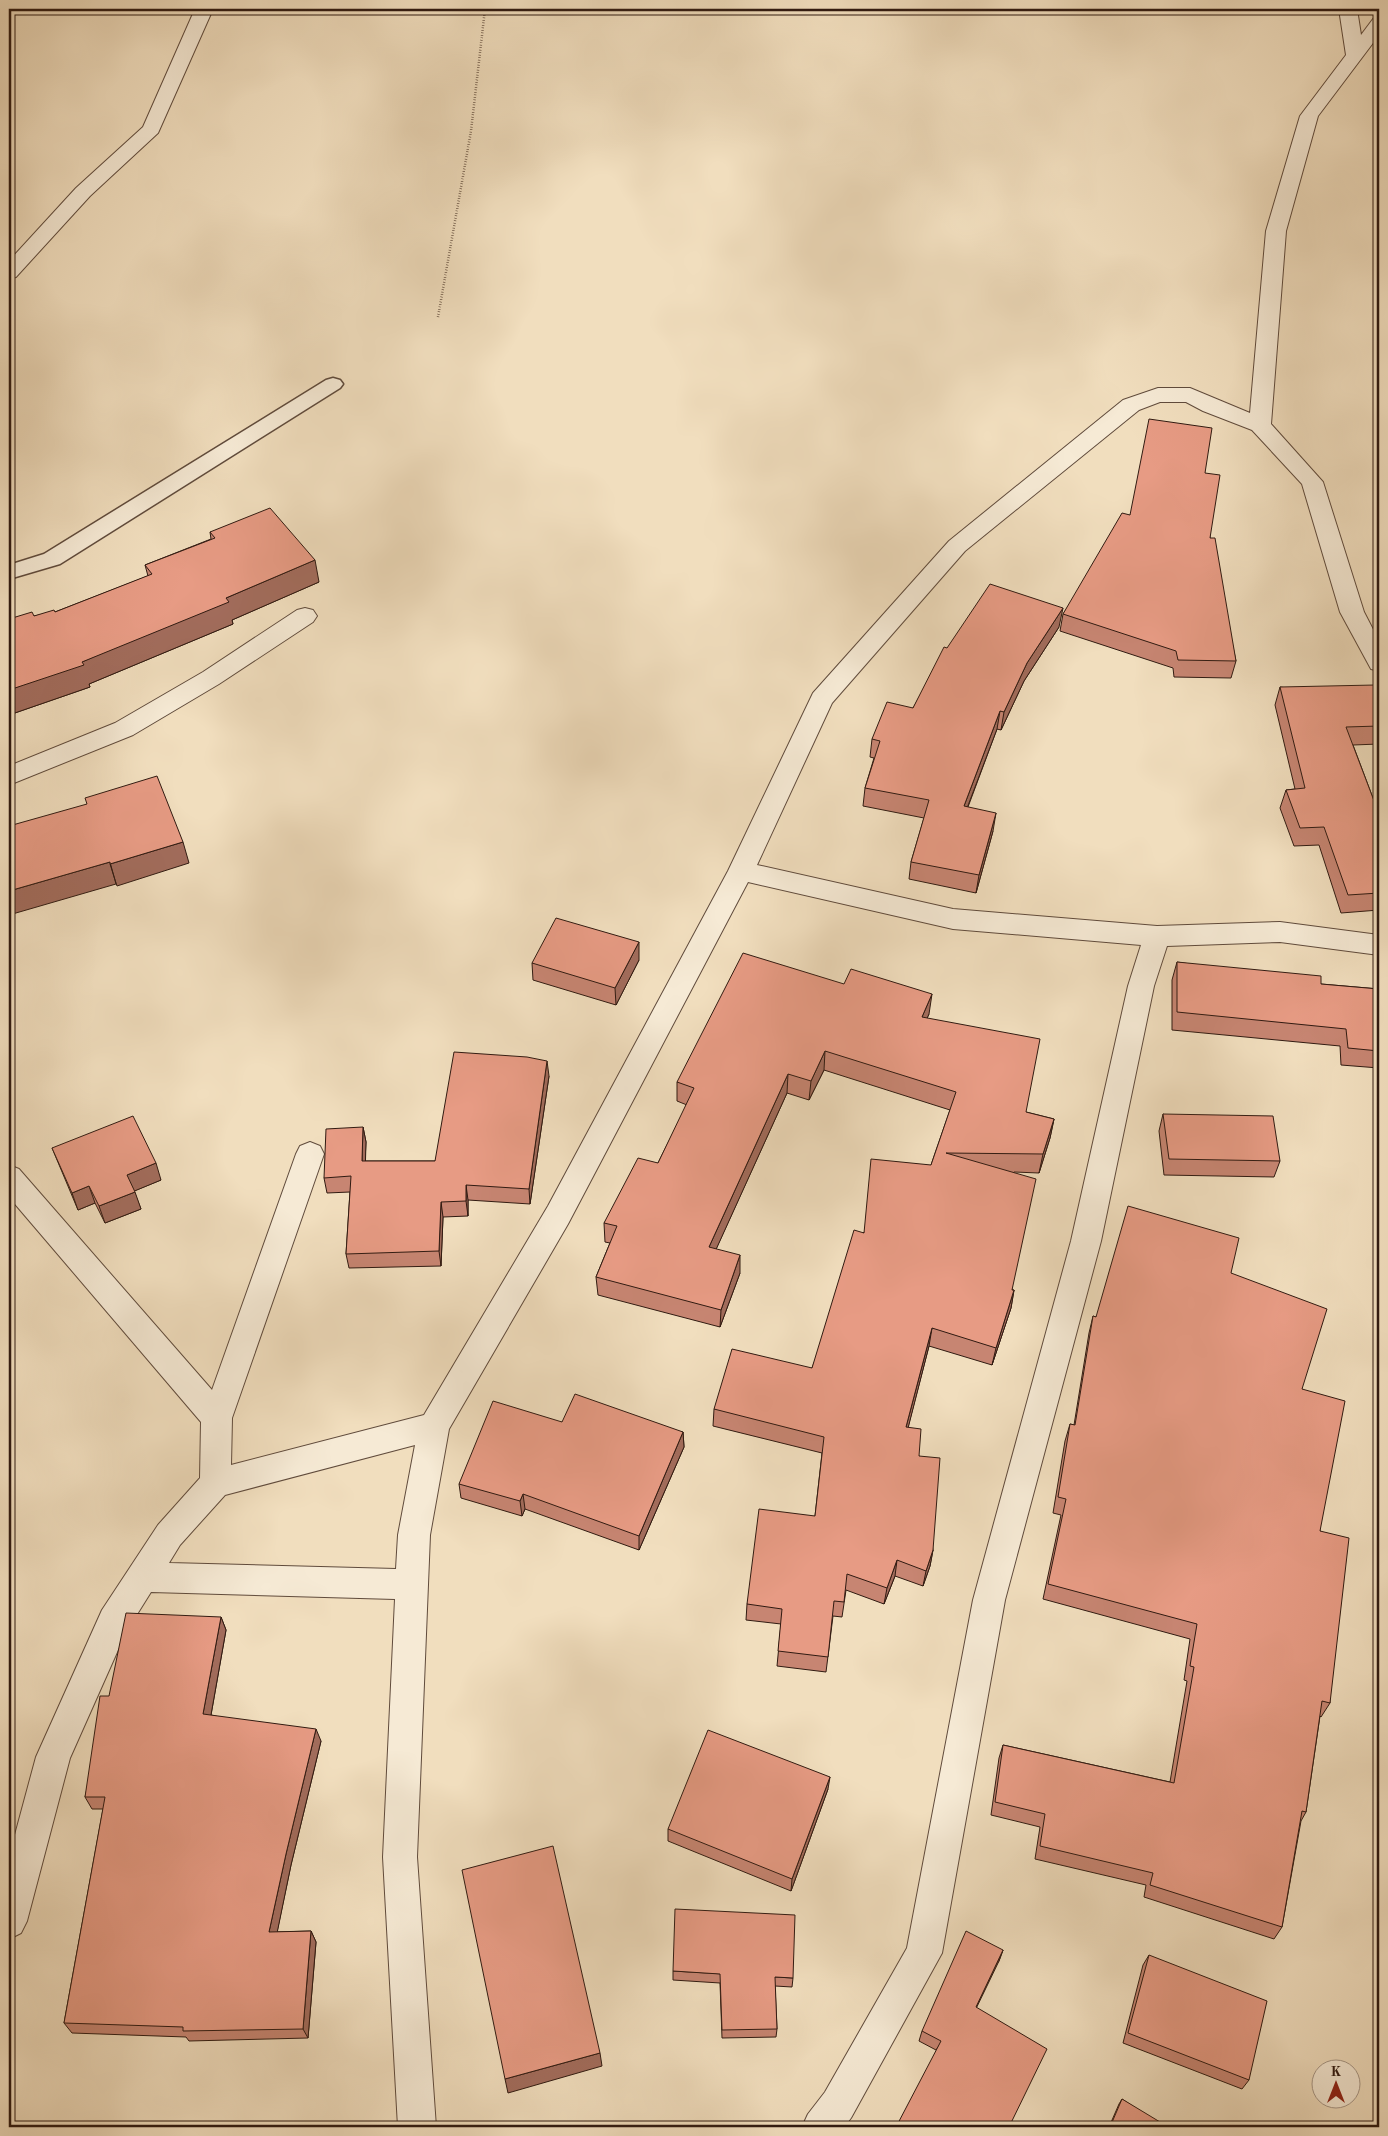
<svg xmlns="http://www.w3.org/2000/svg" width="1388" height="2136" viewBox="0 0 1388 2136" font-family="'Old Standard TT',serif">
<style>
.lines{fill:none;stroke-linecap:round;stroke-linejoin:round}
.lane-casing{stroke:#604b3c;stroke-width:3}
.street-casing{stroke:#604b3c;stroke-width:2}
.path{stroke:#301a11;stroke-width:2.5;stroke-dasharray:0.5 2;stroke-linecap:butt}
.lane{fill:#f6ead5;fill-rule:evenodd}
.street{fill:#f6ead5;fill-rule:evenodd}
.wall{fill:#c78572;stroke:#301a11}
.shaded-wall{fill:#a26c5c;stroke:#301a11}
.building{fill:#e79b84;stroke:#301a11}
</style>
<rect width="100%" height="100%" fill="#f1debe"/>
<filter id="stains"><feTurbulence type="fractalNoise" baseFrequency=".004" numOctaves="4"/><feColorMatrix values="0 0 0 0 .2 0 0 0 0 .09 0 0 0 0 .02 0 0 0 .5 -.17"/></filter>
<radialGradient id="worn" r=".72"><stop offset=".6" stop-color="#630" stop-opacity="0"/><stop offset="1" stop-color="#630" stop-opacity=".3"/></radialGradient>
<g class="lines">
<defs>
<path id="lane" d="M 333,378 L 340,380 L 343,384 L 340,388 L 60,564 L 9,579 L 9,565 L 44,554 L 326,380 Z"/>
<path id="street" d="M 195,9 L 213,9 L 158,133 L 90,196 L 16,277 L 9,279 L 9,261 L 76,188 L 143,127 Z
M 1339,9 L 1357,9 L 1361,35 L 1373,19 L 1379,18 L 1379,35 L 1318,116 L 1286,231 L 1271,424 L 1323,482 L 1364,612 L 1379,641 L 1379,671 L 1371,669 L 1340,612 L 1302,484 L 1252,430 L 1203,411 L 1186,402 L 1160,402 L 1139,410 L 965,551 L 832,703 L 757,865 L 953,909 L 1157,926 L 1280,922 L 1379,935 L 1379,955 L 1280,942 L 1167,946 L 1154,986 L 1101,1241 L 1005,1600 L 942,1953 L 851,2118 L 844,2127 L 802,2127 L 808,2114 L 825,2092 L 907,1948 L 973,1600 L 1071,1241 L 1128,986 L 1141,945 L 953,929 L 748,882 L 568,1224 L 449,1429 L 430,1535 L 417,1857 L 436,2127 L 398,2127 L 383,1857 L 395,1599 L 151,1592 L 126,1632 L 70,1758 L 27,1921 L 21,1933 L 9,1939 L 9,1857 L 36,1757 L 102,1610 L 158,1525 L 200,1478 L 201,1422 L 9,1197 L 9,1165 L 19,1169 L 212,1390 L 296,1154 L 300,1146 L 310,1142 L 320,1146 L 324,1154 L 232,1418 L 231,1465 L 424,1415 L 548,1206 L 728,871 L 813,693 L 949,541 L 1123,400 L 1158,388 L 1190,388 L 1250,413 L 1266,231 L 1300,116 L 1346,55 ZM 415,1445 L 398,1535 L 396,1569 L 169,1563 L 180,1545 L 225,1495 Z
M 305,608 L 313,610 L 317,616 L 313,622 L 219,684 L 133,735 L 9,785 L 9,766 L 115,723 L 203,672 L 297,610 Z"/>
</defs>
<use href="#lane" class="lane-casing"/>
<use href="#street" class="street-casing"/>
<path class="path" d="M 438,317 L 471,131 L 485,9"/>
<use href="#lane" class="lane"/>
<use href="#street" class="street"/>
</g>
<path class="wall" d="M 1205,473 L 1210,538 L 1236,661 L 1231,678 L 1174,677 L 1173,668 L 1060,631 L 1063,614 L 1130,515 Z
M 210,532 L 319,582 L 232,620 L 233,624 L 89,684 L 90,687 L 9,715 L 9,619 L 34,616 L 55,612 L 148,576 L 145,565 L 211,539 Z
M 1059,627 L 1024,681 L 1001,730 L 997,729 L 968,807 L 993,831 L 976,893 L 909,879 L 911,862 L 924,818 L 863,806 L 865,788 L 874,758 L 870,757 L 872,739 L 913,708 L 947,648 Z
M 1280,687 L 1379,700 L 1379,744 L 1353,745 L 1379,814 L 1379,910 L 1341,913 L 1319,845 L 1294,846 L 1280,808 L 1286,790 L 1295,789 L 1275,705 Z
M 639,960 L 616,1005 L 533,980 L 532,963 Z
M 1177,962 L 1321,984 L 1379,989 L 1379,1068 L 1341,1065 L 1340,1046 L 1172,1030 L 1172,980 Z
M 929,1014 L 927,1018 L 1026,1112 L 1054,1119 L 1050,1138 L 1039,1173 L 1014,1172 L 1012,1290 L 1014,1290 L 1011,1308 L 992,1365 L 929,1346 L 908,1427 L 919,1456 L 933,1550 L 930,1566 L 923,1586 L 895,1576 L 884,1604 L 846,1590 L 842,1617 L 833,1616 L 826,1672 L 777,1666 L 781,1624 L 746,1620 L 747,1604 L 815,1516 L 822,1453 L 713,1426 L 714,1409 L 812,1368 L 863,1233 L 931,1165 L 950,1110 L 824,1070 L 809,1100 L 787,1093 L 716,1249 L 740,1273 L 720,1327 L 598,1295 L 596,1277 L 610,1243 L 605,1242 L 604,1223 L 658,1163 L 687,1105 L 677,1101 L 677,1082 Z
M 549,1076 L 530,1204 L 468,1200 L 468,1216 L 443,1217 L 441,1266 L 349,1268 L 346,1254 L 350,1192 L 327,1193 L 324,1178 L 363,1127 L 366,1142 L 365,1161 L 435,1161 Z
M 1163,1114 L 1280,1161 L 1274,1177 L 1164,1175 L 1159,1131 Z
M 52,1148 L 161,1180 L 134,1191 L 141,1209 L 105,1223 L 95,1203 L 78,1210 Z
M 1231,1273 L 1302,1389 L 1320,1531 L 1330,1703 L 1321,1717 L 1320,1716 L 1306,1812 L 1301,1821 L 1282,1927 L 1274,1939 L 1144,1897 L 1146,1885 L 1035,1859 L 1040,1827 L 991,1815 L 999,1758 L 1003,1745 L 1170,1782 L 1187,1681 L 1184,1680 L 1190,1639 L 1043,1599 L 1061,1515 L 1053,1513 L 1065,1441 L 1070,1424 L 1074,1425 L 1089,1333 L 1093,1316 L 1096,1317 Z
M 562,1422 L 683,1432 L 684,1447 L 639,1550 L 525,1509 L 522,1516 L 461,1498 L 459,1484 Z
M 221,1617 L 226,1630 L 211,1715 L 321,1741 L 291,1865 L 277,1932 L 311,1931 L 316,1942 L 308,2038 L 189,2041 L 186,2037 L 72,2033 L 64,2023 L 103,1809 L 92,1809 L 85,1797 L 109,1696 Z
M 828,1789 L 791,1891 L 668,1841 L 668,1829 Z
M 1003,1950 L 999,1961 L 936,2050 L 919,2041 L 922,2031 Z
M 1149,1955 L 1249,2080 L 1242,2089 L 1123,2043 L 1143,1965 Z
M 673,1971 L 793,1978 L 792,1987 L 775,1986 L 777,2029 L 776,2037 L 722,2038 L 720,1983 L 673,1980 Z
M 1122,2099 L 1164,2127 L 1109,2127 L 1119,2104 Z"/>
<path class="shaded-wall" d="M 315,560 L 319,582 L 232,620 L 233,624 L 89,684 L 90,687 L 9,715 L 9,690 L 82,662 L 226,598 Z
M 1063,608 L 1059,627 L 1024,681 L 1001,730 L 1004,712 L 1027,663 Z
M 1000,711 L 997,729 L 961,824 L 964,806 Z
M 996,813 L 993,831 L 976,893 L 979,875 Z
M 183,842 L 189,863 L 117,886 L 110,864 Z
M 110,862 L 116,884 L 9,915 L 9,891 Z
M 639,942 L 639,960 L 616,1005 L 615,988 Z
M 932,994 L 929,1014 L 919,1036 L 922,1017 Z
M 825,1051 L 824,1070 L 809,1100 L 811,1081 Z
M 547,1061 L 549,1076 L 530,1204 L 529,1189 Z
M 788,1074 L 787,1093 L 709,1265 L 709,1247 Z
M 1054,1119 L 1050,1138 L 1039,1173 L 1043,1154 Z
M 363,1127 L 366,1142 L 365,1177 L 362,1161 Z
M 156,1163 L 161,1180 L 132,1192 L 127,1175 Z
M 466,1185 L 468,1200 L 468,1216 L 466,1201 Z
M 89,1186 L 95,1203 L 78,1210 L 72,1193 Z
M 135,1192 L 141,1209 L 105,1223 L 99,1206 Z
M 441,1202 L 443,1217 L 441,1266 L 439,1251 Z
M 740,1255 L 740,1273 L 720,1327 L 721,1310 Z
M 1014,1290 L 1011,1308 L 992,1365 L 996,1348 Z
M 932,1328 L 929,1346 L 904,1444 L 906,1427 Z
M 683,1432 L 684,1447 L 639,1550 L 639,1536 Z
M 523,1494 L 525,1509 L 522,1516 L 520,1501 Z
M 933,1550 L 930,1566 L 923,1586 L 926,1571 Z
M 897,1560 L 895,1576 L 884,1604 L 887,1588 Z
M 221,1617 L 226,1630 L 209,1726 L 203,1714 Z
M 316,1729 L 321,1741 L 291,1865 L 275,1943 L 269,1932 L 286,1854 Z
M 830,1777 L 828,1789 L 791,1891 L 792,1879 Z
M 311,1931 L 316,1942 L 308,2038 L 303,2029 Z
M 1003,1950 L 999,1961 L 972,2017 L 976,2007 Z
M 600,2053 L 602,2066 L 508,2093 L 505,2079 Z"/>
<path class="building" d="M 1149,419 L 1212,428 L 1205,473 L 1220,475 L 1210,538 L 1215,538 L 1236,661 L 1178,660 L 1176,651 L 1063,614 L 1122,513 L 1130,515 Z
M 270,508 L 315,560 L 226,598 L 229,602 L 82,662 L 84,665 L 9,690 L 9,619 L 32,612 L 34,616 L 54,610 L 55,612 L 152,574 L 145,565 L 215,538 L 210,532 Z
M 990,584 L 1063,608 L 1027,663 L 1004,712 L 1000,711 L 964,806 L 996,813 L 979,875 L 911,862 L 929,800 L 865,788 L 880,741 L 872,739 L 887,702 L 913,708 L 944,647 L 947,648 Z
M 1375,685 L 1379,700 L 1379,726 L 1346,727 L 1379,814 L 1379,893 L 1348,895 L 1324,827 L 1300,828 L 1286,790 L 1305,788 L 1280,687 Z
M 157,776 L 183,842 L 110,864 L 110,862 L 9,891 L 9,826 L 87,804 L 85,798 Z
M 556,918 L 639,942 L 615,988 L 532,963 Z
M 743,953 L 844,984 L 851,969 L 932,994 L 922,1017 L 1040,1039 L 1026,1112 L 1054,1119 L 1043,1154 L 946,1153 L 1036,1179 L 1012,1290 L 1014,1290 L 996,1348 L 932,1328 L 906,1427 L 921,1429 L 919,1456 L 940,1458 L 933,1550 L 926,1571 L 897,1560 L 887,1588 L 847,1574 L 844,1602 L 834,1601 L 828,1657 L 778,1651 L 782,1609 L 747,1604 L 759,1509 L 815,1516 L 824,1437 L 714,1409 L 732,1349 L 812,1368 L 854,1230 L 864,1233 L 871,1159 L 931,1165 L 956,1092 L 825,1051 L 811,1081 L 788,1074 L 709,1247 L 740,1255 L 721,1310 L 596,1277 L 617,1226 L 604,1223 L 638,1158 L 658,1163 L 694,1088 L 677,1082 Z
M 1177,962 L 1321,976 L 1321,984 L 1379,989 L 1379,1051 L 1348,1048 L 1346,1029 L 1177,1012 Z
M 454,1052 L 527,1057 L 547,1061 L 529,1189 L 466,1185 L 466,1201 L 441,1202 L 439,1251 L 346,1254 L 351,1176 L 324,1178 L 326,1129 L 363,1127 L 362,1161 L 435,1161 Z
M 1163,1114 L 1273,1116 L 1280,1161 L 1169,1159 Z
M 133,1116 L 156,1163 L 127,1175 L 135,1192 L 99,1206 L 89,1186 L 72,1193 L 52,1148 Z
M 1128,1206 L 1239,1238 L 1231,1273 L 1327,1309 L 1302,1389 L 1345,1401 L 1320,1531 L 1349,1538 L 1330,1703 L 1322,1701 L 1306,1812 L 1302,1811 L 1282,1927 L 1150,1885 L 1153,1873 L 1040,1846 L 1045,1814 L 995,1802 L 1003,1745 L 1174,1783 L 1194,1667 L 1190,1666 L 1197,1624 L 1048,1584 L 1066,1499 L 1058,1497 L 1070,1424 L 1075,1425 L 1093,1316 L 1096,1317 Z
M 575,1394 L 683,1432 L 639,1536 L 523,1494 L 520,1501 L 459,1484 L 493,1401 L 562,1422 Z
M 126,1613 L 221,1617 L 203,1714 L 316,1729 L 286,1854 L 269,1932 L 311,1931 L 303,2029 L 183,2031 L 183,2027 L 64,2023 L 105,1797 L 85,1797 L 100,1696 L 109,1696 Z
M 708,1730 L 830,1777 L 792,1879 L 668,1829 Z
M 553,1846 L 600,2053 L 505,2079 L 462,1870 Z
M 675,1909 L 795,1915 L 793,1978 L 775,1977 L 777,2029 L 722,2030 L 720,1974 L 673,1971 Z
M 966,1931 L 1003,1950 L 976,2007 L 1047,2049 L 1009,2127 L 896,2127 L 941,2041 L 922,2031 Z
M 1149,1955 L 1267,2001 L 1249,2080 L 1128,2033 Z
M 1122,2099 L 1165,2125 L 1164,2127 L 1110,2127 Z"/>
<rect width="1388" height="2136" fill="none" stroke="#f1debe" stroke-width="30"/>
<rect x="10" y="10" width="1368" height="2116" fill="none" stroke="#301a11" stroke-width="2.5"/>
<rect x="15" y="15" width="1358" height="2106" fill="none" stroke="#301a11"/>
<g transform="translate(1336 2084)"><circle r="24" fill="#f6ead5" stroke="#a79787"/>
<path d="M0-4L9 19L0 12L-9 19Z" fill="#8f2418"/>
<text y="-8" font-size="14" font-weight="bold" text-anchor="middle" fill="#301a11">K</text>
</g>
<rect width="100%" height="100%" filter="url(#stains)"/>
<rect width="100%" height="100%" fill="url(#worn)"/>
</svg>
